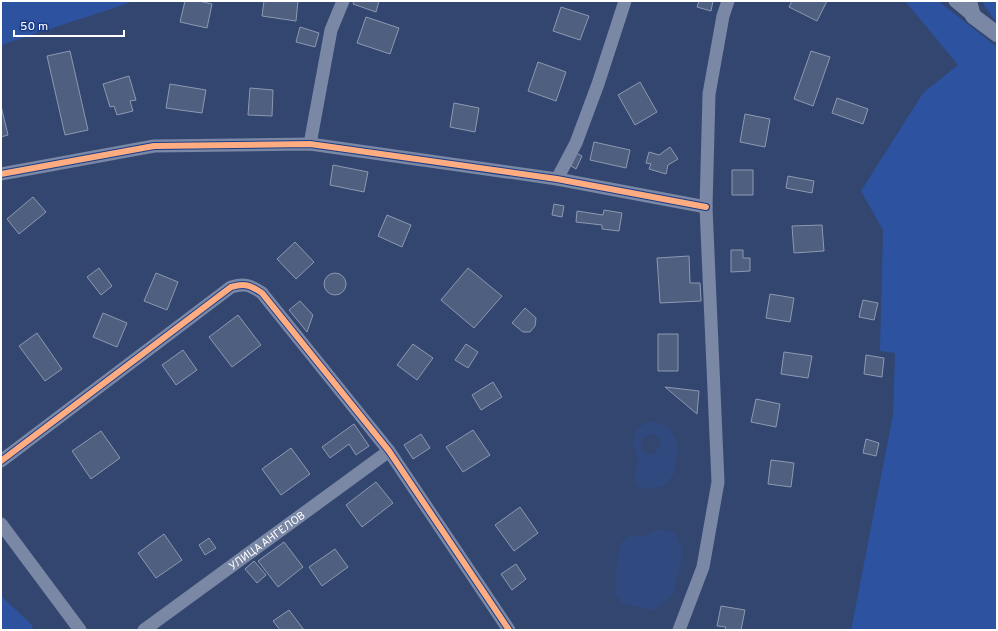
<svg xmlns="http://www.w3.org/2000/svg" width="998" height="631" viewBox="0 0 998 631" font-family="Overpass,sans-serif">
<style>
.green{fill:#2d529f}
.water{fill:#304a80;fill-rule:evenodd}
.building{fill:#4f5f80;stroke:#8d99b2}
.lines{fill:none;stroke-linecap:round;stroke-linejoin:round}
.minor{stroke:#7a87a5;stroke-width:13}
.tertiary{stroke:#7a87a5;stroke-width:16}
.cycleway-casing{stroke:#1a3c88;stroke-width:8}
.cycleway{stroke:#ffac80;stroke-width:6}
.labels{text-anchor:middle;stroke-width:3;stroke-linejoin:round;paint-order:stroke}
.street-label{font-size:11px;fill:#fff;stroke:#1a3c88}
</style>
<rect width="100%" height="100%" fill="#33466f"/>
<path class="green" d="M 1,1 L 131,1 L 126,4 L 1,45 Z
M 905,1 L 938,1 L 997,47 L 997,630 L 851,630 L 893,415 L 895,353 L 880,351 L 883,230 L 861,191 L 923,93 L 958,65 Z
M 983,1 L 997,1 L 997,24 L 984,5 Z
M 1,596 L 32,625 L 33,630 L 1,630 Z"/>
<path class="water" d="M 651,421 L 661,424 L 670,429 L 678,445 L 674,474 L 664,486 L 648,489 L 638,487 C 630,474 638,471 638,460 C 638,455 635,452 634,448 C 631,433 638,426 651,421 ZM 654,434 L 660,438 L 660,446 L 655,453 L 648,454 L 641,450 C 639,439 644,435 654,434 Z
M 660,529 L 674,532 L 682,549 L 680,569 L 675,583 L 675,590 L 671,596 L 654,610 L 623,604 L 616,595 L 616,570 L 618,555 L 622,542 L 630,536 L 644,536 Z"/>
<path class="building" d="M 185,1 L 199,1 L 212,4 L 207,28 L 180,22 Z
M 264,1 L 298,1 L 296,21 L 262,16 Z
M 354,1 L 379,1 L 376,12 L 353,4 Z
M 699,1 L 713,1 L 711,11 L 697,7 Z
M 792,1 L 827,1 L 817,21 L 789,7 Z
M 561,7 L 589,16 L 580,40 L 553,31 Z
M 366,17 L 399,28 L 390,54 L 357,43 Z
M 300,27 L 319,33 L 315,47 L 296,42 Z
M 70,51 L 88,130 L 65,135 L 47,56 Z
M 811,51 L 830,57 L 813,106 L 794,99 Z
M 538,62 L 566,72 L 556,101 L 528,91 Z
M 129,76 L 136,100 L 130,101 L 133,111 L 117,115 L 114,106 L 110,107 L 103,84 Z
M 640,82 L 657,112 L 635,125 L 618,95 Z
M 170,84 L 206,90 L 202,113 L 166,108 Z
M 250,88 L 273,90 L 272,116 L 248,115 Z
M 837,98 L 868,109 L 863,124 L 832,113 Z
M 454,103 L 479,108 L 475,132 L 450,127 Z
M 1,106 L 8,135 L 1,137 Z
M 745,114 L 770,119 L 765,147 L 740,142 Z
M 594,142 L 630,150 L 626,168 L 590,160 Z
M 670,147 L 678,159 L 668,165 L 666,174 L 649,169 L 651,164 L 646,163 L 649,152 L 659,155 Z
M 576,153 L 582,156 L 576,169 L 571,166 Z
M 333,165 L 368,172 L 364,192 L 330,185 Z
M 732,170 L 753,170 L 753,195 L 732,195 Z
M 788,176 L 814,181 L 812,193 L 786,188 Z
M 33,197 L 46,212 L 19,234 L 7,219 Z
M 554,204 L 564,206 L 562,217 L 552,215 Z
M 604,210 L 622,213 L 619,231 L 602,229 L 602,225 L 576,222 L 577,211 L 603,215 Z
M 387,215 L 411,225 L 402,247 L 378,236 Z
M 822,225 L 824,251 L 794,253 L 792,226 Z
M 295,242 L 314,262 L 296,279 L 277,259 Z
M 731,250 L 743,250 L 743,258 L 750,258 L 750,271 L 731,272 Z
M 689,256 L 690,283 L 700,283 L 701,301 L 660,303 L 657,258 Z
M 99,268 L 112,286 L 101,295 L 87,277 Z
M 468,268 L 502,296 L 474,328 L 441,300 Z
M 156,273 L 178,282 L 167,310 L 144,301 Z
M324 284a11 11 0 1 1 22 0a11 11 0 1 1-22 0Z
M 770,294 L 794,298 L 790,322 L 766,318 Z
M 863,300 L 878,303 L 874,320 L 859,317 Z
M 300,301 L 313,315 L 307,332 L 289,310 Z
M 525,308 L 536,318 L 535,326 L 530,332 L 523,332 L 512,323 Z
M 103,313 L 127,323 L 117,347 L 93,337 Z
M 238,315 L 261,345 L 232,367 L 209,337 Z
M 37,333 L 62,369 L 45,381 L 19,346 Z
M 658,334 L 678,334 L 678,371 L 658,371 Z
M 413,344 L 433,358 L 417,380 L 397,365 Z
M 466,344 L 478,352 L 468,368 L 455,360 Z
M 183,350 L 197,370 L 176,385 L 162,365 Z
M 784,352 L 812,356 L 808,378 L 781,374 Z
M 866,355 L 884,358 L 882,377 L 864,374 Z
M 493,382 L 502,397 L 481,410 L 472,395 Z
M 665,387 L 699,391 L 697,414 Z
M 756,399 L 780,404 L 776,427 L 751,422 Z
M 354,424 L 369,446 L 356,455 L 349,444 L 330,458 L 322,447 Z
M 473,430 L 490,455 L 463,472 L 446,447 Z
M 101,431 L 120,458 L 91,479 L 72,451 Z
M 421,434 L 430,448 L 413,459 L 404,445 Z
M 866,439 L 879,443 L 876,456 L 863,453 Z
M 291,448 L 310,474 L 281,495 L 262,469 Z
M 771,460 L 794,463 L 791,487 L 768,484 Z
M 376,482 L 393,503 L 362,527 L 346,505 Z
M 520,507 L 538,533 L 514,551 L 495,525 Z
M 164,534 L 182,560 L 156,578 L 138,553 Z
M 209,538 L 216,548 L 205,555 L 199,545 Z
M 284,542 L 303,567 L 278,587 L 258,561 Z
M 335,549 L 348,567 L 322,586 L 309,567 Z
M 254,561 L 266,575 L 257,583 L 245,569 Z
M 516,564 L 526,579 L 512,590 L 501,574 Z
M 721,606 L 745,610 L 741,630 L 725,630 L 726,627 L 717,626 Z
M 289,610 L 304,630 L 280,630 L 273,621 Z"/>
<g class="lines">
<g class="minor">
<path d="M 955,1 L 973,16"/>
<path d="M 310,144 L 331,30 L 343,1"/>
<path d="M 1,174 L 154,146 L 310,144 L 557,179 L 706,207"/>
<path d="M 557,179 L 576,143 L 598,84 L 625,1"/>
<path d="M 1,461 L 231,287 C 245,283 250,285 262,293 L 389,451 L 509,630"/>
<path d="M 1,524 L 80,630"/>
<path id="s1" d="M 144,630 L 389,451"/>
<path d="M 679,630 L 703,567 L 718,482 L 706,207 L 709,94 L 723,16 L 728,1"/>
</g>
<path class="tertiary" d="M 969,1 L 973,16 L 997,34"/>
<defs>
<path id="cycleway" d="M 1,174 L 154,146 L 310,144 L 557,179 L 706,207
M 1,461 L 231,287 C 245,283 250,285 262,293 L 389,451 L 509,630"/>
</defs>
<use href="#cycleway" class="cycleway-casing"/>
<use href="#cycleway" class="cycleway"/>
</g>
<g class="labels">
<g class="street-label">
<text dy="4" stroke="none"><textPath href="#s1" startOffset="152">УЛИЦА АНГЕЛОВ</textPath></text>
</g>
</g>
<rect width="998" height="631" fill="none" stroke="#ffffff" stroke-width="4"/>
<path d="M14 30v6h110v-6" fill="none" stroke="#ffffff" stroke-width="2"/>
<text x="20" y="30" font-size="12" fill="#ffffff" stroke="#1a3c88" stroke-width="3" paint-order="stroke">50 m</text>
</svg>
